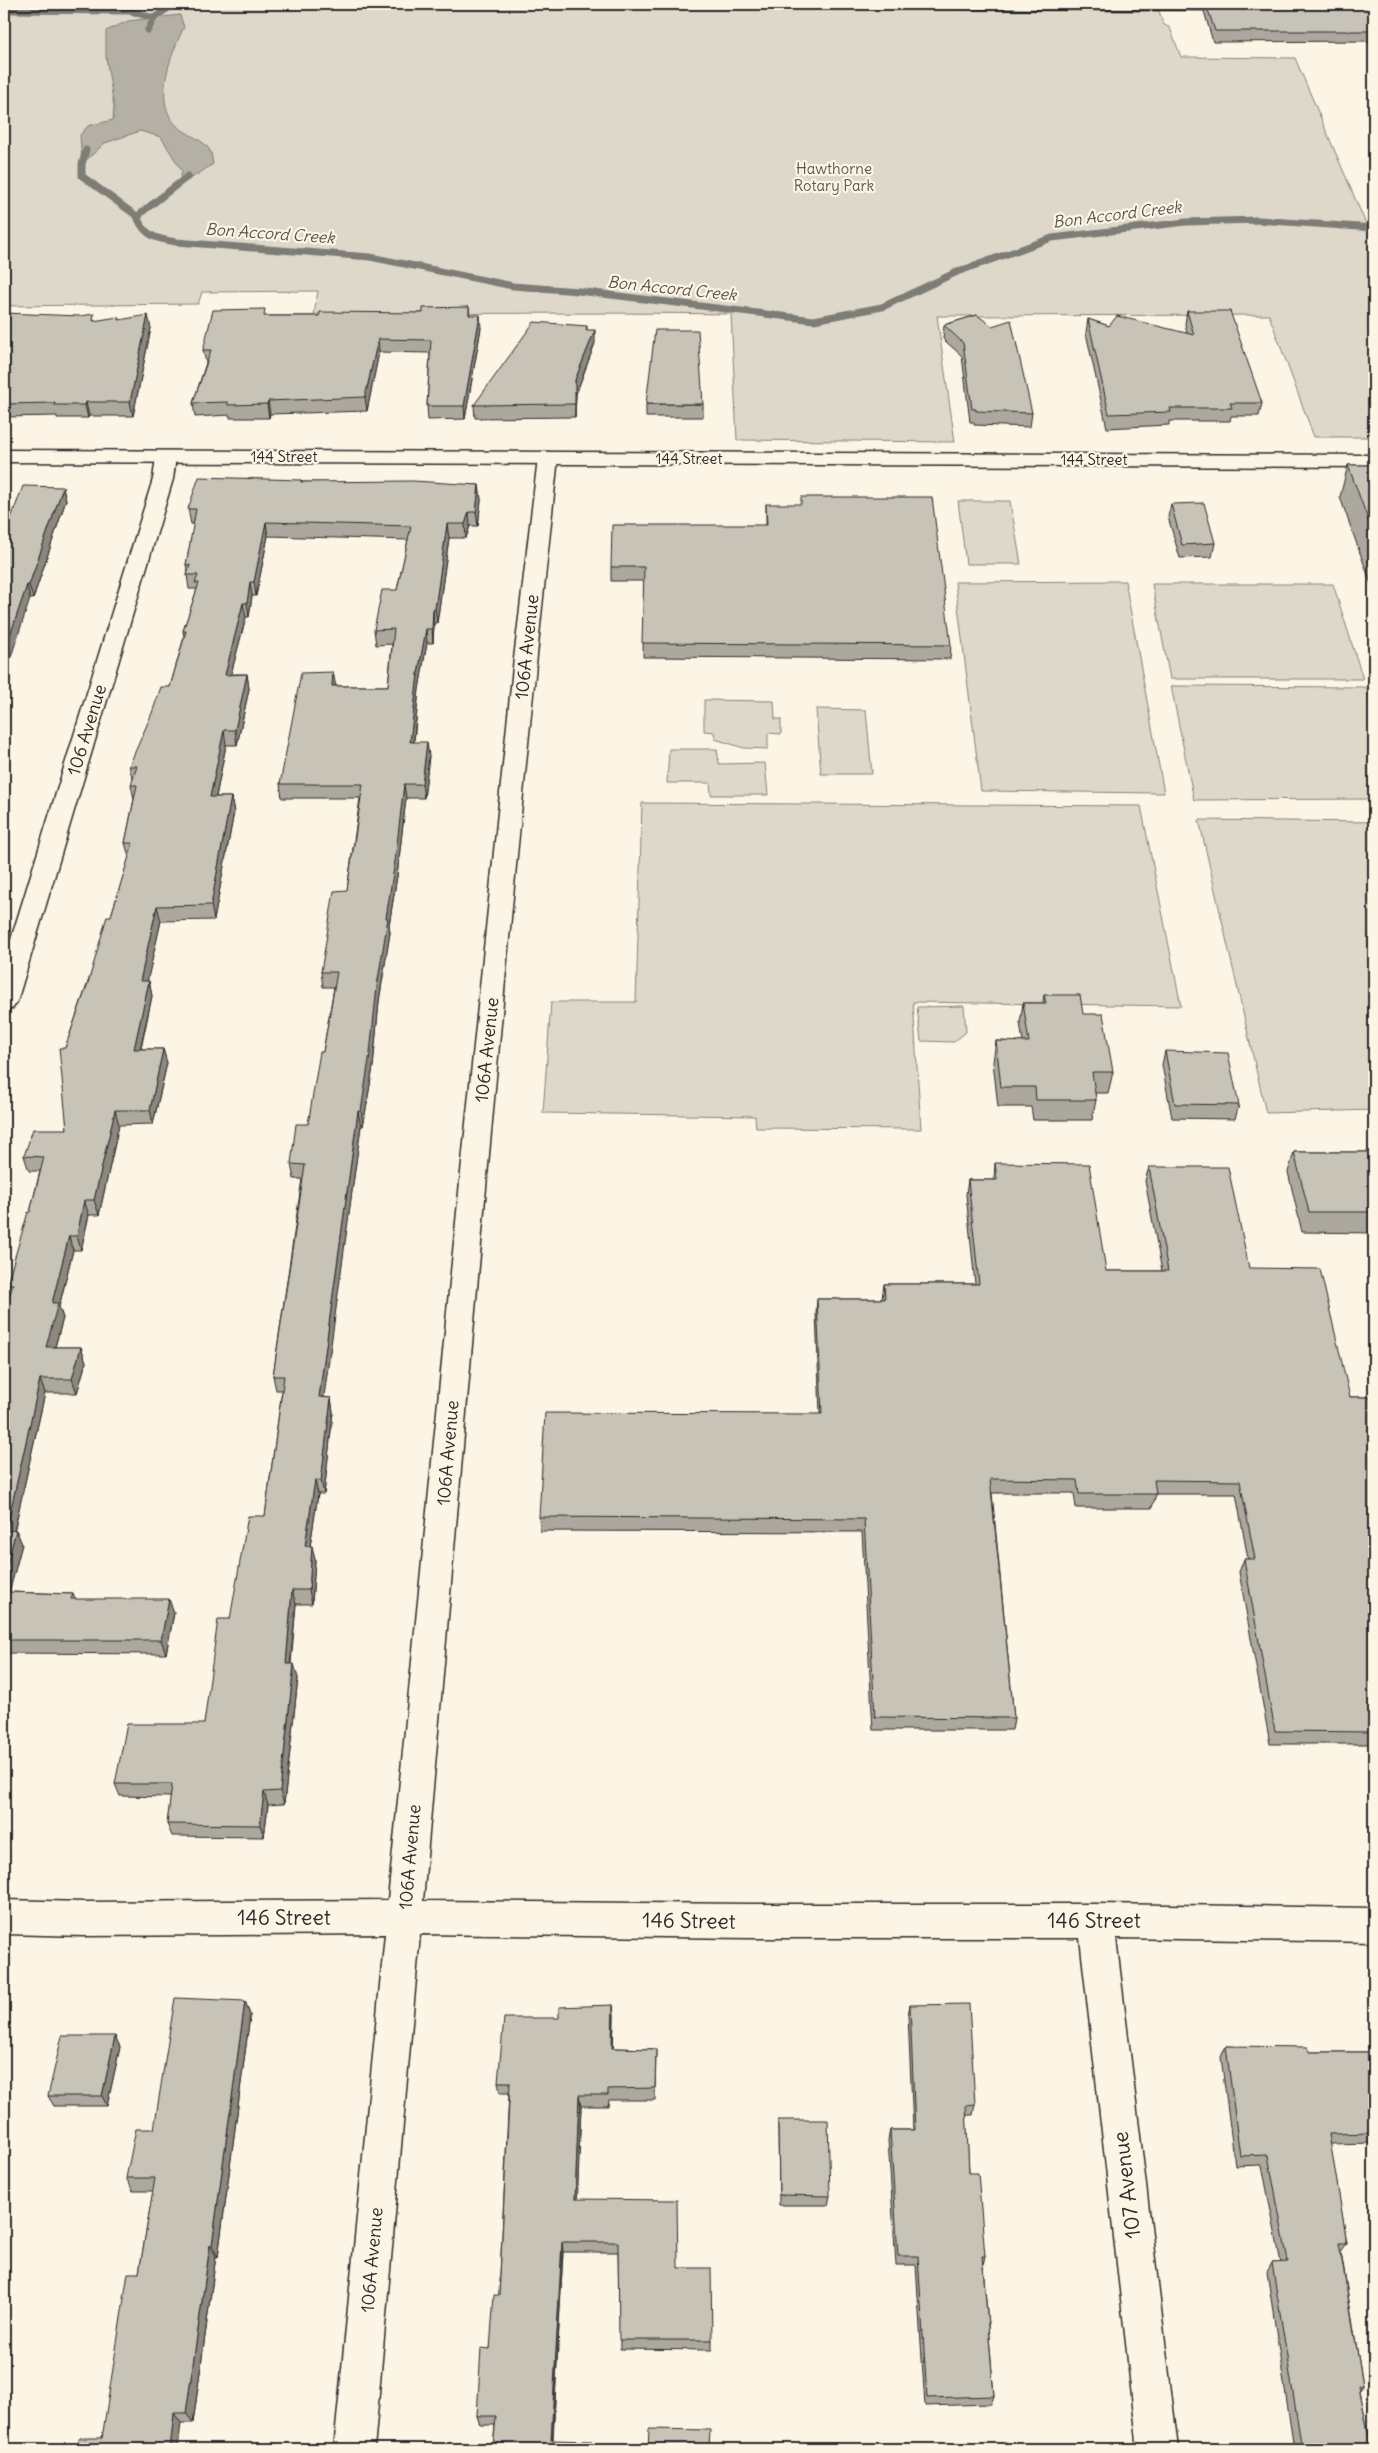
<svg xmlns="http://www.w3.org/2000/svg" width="1378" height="2453" viewBox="0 0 1378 2453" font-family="Delius,sans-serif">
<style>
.green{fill:#ded8ca;stroke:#84827a}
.water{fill:#b4b0a5;stroke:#7d7b74}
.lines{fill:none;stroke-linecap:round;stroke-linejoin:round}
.stream{stroke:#7d7b74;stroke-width:7}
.minor-casing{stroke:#2b2b2b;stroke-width:3}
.secondary-casing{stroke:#2b2b2b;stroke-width:3}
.minor{fill:#fcf5e5;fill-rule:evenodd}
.secondary{fill:#fcf5e5;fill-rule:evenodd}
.wall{fill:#aca89d;stroke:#2b2b2b}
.shaded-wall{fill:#8c8880;stroke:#2b2b2b}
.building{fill:#c8c3b7;stroke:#2b2b2b}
.labels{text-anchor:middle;stroke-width:4.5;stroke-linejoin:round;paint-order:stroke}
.far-park-label{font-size:15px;fill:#585653;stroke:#fcf5e5}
.far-street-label{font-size:15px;fill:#2b2b2b;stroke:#fcf5e5}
.far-water-label{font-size:16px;font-style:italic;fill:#545350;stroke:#fcf5e5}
.street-label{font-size:18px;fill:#2b2b2b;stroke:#fcf5e5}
.near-street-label{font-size:21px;fill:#2b2b2b;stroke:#fcf5e5}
</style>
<rect width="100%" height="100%" fill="#fcf5e5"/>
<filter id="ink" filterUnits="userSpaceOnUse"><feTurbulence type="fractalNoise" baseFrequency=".02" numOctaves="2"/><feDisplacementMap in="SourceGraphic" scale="10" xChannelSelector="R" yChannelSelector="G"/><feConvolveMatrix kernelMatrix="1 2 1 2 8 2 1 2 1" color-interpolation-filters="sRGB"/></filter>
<g filter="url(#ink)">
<path class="green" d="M 4,4 L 286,4 L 286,6 L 1159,11 L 1163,24 L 1170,28 L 1181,57 L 1295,58 L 1366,224 L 1374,224 L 1374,437 L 1314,437 L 1269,315 L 937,316 L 955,442 L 737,440 L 731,314 C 592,312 453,314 314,314 L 318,291 L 202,292 L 198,304 L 194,304 L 4,306 Z
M 958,501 L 1010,501 L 1021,564 L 966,564 Z
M 1125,581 L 1164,793 L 981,791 L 955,582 Z
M 1152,584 L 1333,584 L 1363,679 L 1170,679 Z
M 1171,686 L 1366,687 L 1374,713 L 1374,799 L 1194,800 Z
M 704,700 L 774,701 L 775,719 L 781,719 L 781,734 L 768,733 L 768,749 L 744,748 L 715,739 L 714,732 L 704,731 Z
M 816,709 L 866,710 L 872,774 L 821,774 Z
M 669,749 L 717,749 L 719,764 L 765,763 L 768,795 L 711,795 L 710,783 L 667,783 Z
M 642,803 L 1141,806 L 1181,1006 L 913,1002 L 921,1129 L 756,1128 L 755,1116 L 543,1113 L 551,1002 L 636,1002 Z
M 1199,820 L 1374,822 L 1374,1110 L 1266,1113 Z
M 964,1006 L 966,1032 L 954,1042 L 921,1041 L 917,1007 Z"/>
<path class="water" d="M 180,15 L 184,27 C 171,54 151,103 178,127 C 187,134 203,140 209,149 C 212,153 212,160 213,164 L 178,187 L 182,171 L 161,137 L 140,131 L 105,143 L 82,164 L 80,135 L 88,126 L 113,120 L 114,107 L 106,57 L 106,31 L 128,21 Z"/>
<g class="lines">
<path class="stream" d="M 4,10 L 129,11 L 154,18
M 148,30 L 154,18 L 174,4
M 86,150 L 82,164 L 82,176 L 138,217
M 188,176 L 141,213 L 138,219 C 146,237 158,239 176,242 L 370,257 L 513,286 L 578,291 L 814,320 L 882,307 L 957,272 L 1052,238 L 1186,222 L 1258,220 L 1374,228"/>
<defs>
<path id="minor" d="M 878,4 L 1247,4 L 1248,6 L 1241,10 L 885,8 Z
M 166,451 L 173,453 L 176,457 L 173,479 L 17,1002 L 13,1008 L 4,1011 L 4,962 L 153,479 L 156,457 L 159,453 Z
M 548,452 L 555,454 L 558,458 C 505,938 466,1420 423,1901 L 749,1904 L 1096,1904 L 1374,1908 L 1374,1942 L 1116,1938 L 1178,2449 L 1138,2449 L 1080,1938 L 749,1938 L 420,1934 L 374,2449 L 334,2449 L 385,1934 L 84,1936 L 4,1934 L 4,1900 L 84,1902 L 388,1900 L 463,1152 L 513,667 L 538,458 L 541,454 Z"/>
<path id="secondary" d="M 4,450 L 1374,455 L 1374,467 L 4,462 Z"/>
</defs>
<use href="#minor" class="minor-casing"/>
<use href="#secondary" class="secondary-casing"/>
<use href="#minor" class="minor"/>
<use href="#secondary" class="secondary"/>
</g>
<path class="wall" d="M 1205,4 L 1374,4 L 1374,49 L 1372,49 L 1368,41 L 1213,42 L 1204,11 Z
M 469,307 L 470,315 L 481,328 L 465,419 L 428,420 L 427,406 L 430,353 L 379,352 L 367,411 L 270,414 L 269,418 L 230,418 L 230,415 L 195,417 L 193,403 L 206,363 L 203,350 L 266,316 L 319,316 L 423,313 Z
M 1187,311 L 1262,403 L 1259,416 L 1231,416 L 1230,421 L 1169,421 L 1169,425 L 1107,428 L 1086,333 L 1088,319 L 1109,326 L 1187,334 L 1185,324 Z
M 4,313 L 95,321 L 119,320 L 151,328 L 133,416 L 89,416 L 88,418 L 57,418 L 57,416 L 4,417 Z
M 977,315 L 1032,413 L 1030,427 L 974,425 L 974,422 L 970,422 L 962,356 L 943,339 L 944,325 Z
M 587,326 L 587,330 L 595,343 L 576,394 L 575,417 L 475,418 L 474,405 Z
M 646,404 L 703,404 L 703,417 L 646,417 Z
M 1348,465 L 1374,465 L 1374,592 L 1340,497 Z
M 301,480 L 302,482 L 479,485 L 481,500 L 478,526 L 470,526 L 466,538 L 449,538 L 437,623 L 434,623 L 433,643 L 427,643 L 419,689 L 414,742 L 429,756 L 424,798 L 406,798 L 397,876 L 389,925 L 390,933 L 379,1001 L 373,1067 L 363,1126 L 361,1126 L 323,1397 L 331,1398 L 333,1412 L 324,1494 L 318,1494 L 310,1546 L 315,1560 L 312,1604 L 296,1604 L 291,1664 L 298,1678 L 284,1804 L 268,1805 L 264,1837 L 172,1836 L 167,1824 L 171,1797 L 120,1796 L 115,1784 L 204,1724 L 230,1619 L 265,1516 L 282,1390 L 276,1390 L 273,1376 L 302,1179 L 294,1179 L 291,1164 L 308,1124 L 323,1052 L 334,987 L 323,987 L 321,972 L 347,890 L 360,798 L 282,798 L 280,784 L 333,672 L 335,686 L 388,686 L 392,644 L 376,645 L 374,630 L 397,590 L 408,540 L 268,536 L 256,596 L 252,596 L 249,617 L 246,617 L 231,674 L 247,674 L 249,689 L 237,745 L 226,745 L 216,797 L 231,797 L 234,812 L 214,920 L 161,921 L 147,981 L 149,981 L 152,996 L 141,1049 L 163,1049 L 167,1063 L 153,1124 L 119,1125 L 99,1215 L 89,1215 L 81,1250 L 73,1250 L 59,1307 L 63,1318 L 55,1347 L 81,1347 L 86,1362 L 77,1393 L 45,1393 L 14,1531 L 16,1530 L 22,1544 L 9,1592 L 73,1594 L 75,1599 L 174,1613 L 166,1654 L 4,1653 L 4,1315 L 10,1294 L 7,1284 L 30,1212 L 40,1171 L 29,1171 L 24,1156 L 67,1129 L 65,1048 L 111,916 L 129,857 L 125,843 L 134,799 L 131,785 L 133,780 L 129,766 L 170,687 L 184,637 L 183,631 L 197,589 L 189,589 L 187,575 L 188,572 L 186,565 L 194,524 L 191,524 L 188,509 Z
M 63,487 L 66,500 L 33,599 L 30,599 L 4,537 Z
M 766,504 L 951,645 L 950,659 L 643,657 L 644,581 L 611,581 L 611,567 L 766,525 Z
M 1171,504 L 1215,543 L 1212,557 L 1180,558 L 1168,517 Z
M 1044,995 L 1083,1014 L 1113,1072 L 1108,1093 L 1095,1093 L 1096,1100 L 1092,1120 L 1033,1120 L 1031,1107 L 998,1107 L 993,1062 L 996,1041 L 1023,1042 L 1020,1023 L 1023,1003 L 1043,1003 Z
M 1165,1051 L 1239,1105 L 1235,1119 L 1172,1118 L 1162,1065 Z
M 1294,1152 L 1374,1152 L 1374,1233 L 1302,1232 L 1288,1172 Z
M 995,1163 L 1106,1271 L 1162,1271 L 1145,1181 L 1149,1167 L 1249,1268 L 1350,1397 L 1374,1397 L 1374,1744 L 1270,1744 L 1239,1572 L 1244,1559 L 1248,1559 L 1236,1494 L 1156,1494 L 1152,1508 L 1076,1508 L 1074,1493 L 992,1493 L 1014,1718 L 1012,1730 L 873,1730 L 862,1532 L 540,1531 L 539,1517 L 820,1414 L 816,1313 L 817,1299 L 882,1299 L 884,1284 L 975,1284 L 966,1194 L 968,1180 L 994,1180 Z
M 245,2001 L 250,2015 L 218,2257 L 216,2256 L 193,2423 L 181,2423 L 102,2438 L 139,2273 L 153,2191 L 133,2191 L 126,2178 L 154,2129 Z
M 613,2005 L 614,2016 L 613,2048 L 656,2049 L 655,2100 L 609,2100 L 608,2106 L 581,2106 L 577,2199 L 678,2268 L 712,2340 L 712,2350 L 620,2349 L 618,2252 L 563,2252 L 553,2440 L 493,2449 L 495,2425 L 480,2425 L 477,2416 L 490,2349 L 499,2295 L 509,2093 L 500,2093 L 498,2082 L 559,2018 Z
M 910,2005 L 975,2104 L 973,2115 L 966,2115 L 969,2173 L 985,2256 L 983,2265 L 994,2396 L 991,2404 L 925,2406 L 916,2265 L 896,2265 L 888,2140 L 890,2130 L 913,2130 L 908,2015 Z
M 115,2036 L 120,2047 L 107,2106 L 54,2106 L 48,2096 Z
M 1226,2046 L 1309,2052 L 1374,2052 L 1374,2143 L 1330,2144 L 1347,2243 L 1341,2252 L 1363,2386 L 1360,2390 L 1371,2449 L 1294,2449 L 1267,2272 L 1272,2263 L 1281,2263 L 1262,2165 L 1235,2166 L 1221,2057 Z
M 778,2120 L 830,2196 L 828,2205 L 779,2205 L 778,2130 Z"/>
<path class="shaded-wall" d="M 148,315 L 151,328 L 133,416 L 130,402 Z
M 480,315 L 481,328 L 465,419 L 464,406 Z
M 595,330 L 595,343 L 576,394 L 575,417 L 575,380 Z
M 378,339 L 379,352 L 367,411 L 365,397 Z
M 268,401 L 270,414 L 269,418 L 267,404 Z
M 86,402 L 89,416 L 88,418 L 85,405 Z
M 479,485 L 481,500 L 478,526 L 476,512 Z
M 63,487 L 66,500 L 33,599 L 29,585 Z
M 469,512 L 470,526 L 466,538 L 465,524 Z
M 266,522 L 268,536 L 256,596 L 254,582 Z
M 447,524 L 449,538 L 437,623 L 435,609 Z
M 250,582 L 252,596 L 249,617 L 247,603 Z
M 27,585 L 30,599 L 4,678 L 4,653 Z
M 243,603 L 246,617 L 227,689 L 225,675 Z
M 433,609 L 434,623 L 433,643 L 432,629 Z
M 426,629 L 427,643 L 419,689 L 412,756 L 410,742 L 418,674 Z
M 333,672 L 336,687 L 332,686 Z
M 247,674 L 249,689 L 237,745 L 235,730 Z
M 224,730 L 226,745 L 213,812 L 210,797 Z
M 427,742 L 429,756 L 424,798 L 422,784 Z
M 404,784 L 406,798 L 397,876 L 389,925 L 390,933 L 379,1001 L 373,1067 L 363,1126 L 361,1111 L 377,986 Z
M 231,797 L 234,812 L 214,920 L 211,905 Z
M 157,906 L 161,921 L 144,996 L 140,981 Z
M 149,981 L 152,996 L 137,1063 L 134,1049 Z
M 163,1049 L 167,1063 L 153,1124 L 150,1110 Z
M 115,1110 L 119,1125 L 99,1215 L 94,1200 Z
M 358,1111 L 361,1126 L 322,1411 L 319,1397 Z
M 84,1200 L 89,1215 L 81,1250 L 77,1236 Z
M 69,1236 L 73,1250 L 59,1307 L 63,1318 L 51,1361 L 46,1347 L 52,1303 Z
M 81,1347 L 86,1362 L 77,1393 L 72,1379 Z
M 40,1379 L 45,1393 L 11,1545 L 6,1531 Z
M 331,1398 L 333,1412 L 324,1494 L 321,1481 Z
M 315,1480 L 318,1494 L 308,1560 L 305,1546 Z
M 16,1530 L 22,1544 L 6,1605 L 4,1601 L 4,1576 Z
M 312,1546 L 315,1560 L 312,1604 L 309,1590 Z
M 292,1590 L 296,1604 L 289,1678 L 286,1664 Z
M 169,1599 L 174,1613 L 166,1654 L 161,1640 Z
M 294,1664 L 298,1678 L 284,1804 L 280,1791 Z
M 264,1792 L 268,1805 L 264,1837 L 260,1825 Z
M 245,2001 L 250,2015 L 218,2257 L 212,2245 Z
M 613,2005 L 614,2016 L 613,2059 L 612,2048 Z
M 115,2036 L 120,2047 L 107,2106 L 102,2096 Z
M 579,2095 L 581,2106 L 577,2209 L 575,2199 Z
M 562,2242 L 563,2252 L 552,2448 L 551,2440 Z
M 210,2245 L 216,2256 L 193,2423 L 186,2413 Z
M 174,2413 L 181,2423 L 178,2449 L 170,2449 Z"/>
<path class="building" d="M 1206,4 L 1374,4 L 1374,39 L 1371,31 L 1215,31 Z
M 469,307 L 469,315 L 480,315 L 464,406 L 427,406 L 431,340 L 378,339 L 365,397 L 268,401 L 267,404 L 228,405 L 228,402 L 193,403 L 211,350 L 203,350 L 213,310 L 265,309 L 264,316 L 319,316 L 320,312 L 423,313 L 423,308 Z
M 1187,311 L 1230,311 L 1262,403 L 1230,403 L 1232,408 L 1170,408 L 1171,412 L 1109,414 L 1088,319 L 1109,326 L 1117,316 L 1194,335 Z
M 4,313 L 79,316 L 94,314 L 93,321 L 118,317 L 119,320 L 148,315 L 130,402 L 86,402 L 85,405 L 54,405 L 55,403 L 4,404 Z
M 977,315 L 992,326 L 1011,320 L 1032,413 L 976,411 L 976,409 L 972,409 L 963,343 L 944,325 Z
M 534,322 L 587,326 L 586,330 L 595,330 L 575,380 L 575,404 L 474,405 Z
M 655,330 L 698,330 L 703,404 L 646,404 Z
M 1348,465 L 1374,465 L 1374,536 Z
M 199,477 L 301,480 L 301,482 L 413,481 L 479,485 L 476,512 L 469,512 L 465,524 L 447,524 L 435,609 L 433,609 L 432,629 L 426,629 L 418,674 L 410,742 L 427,742 L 422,784 L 404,784 L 395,861 L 386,918 L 388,918 L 377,986 L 370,1053 L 361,1111 L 358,1111 L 319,1397 L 331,1398 L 321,1481 L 315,1480 L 305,1546 L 312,1546 L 309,1590 L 292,1590 L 286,1664 L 294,1664 L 280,1791 L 264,1792 L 260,1825 L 167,1824 L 172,1784 L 115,1784 L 127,1724 L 204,1724 L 218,1619 L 230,1619 L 248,1516 L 265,1516 L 284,1376 L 273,1376 L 305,1165 L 291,1164 L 296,1124 L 308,1124 L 320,1052 L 323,1052 L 337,972 L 321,972 L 334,891 L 347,890 L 363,784 L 280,784 L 301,673 L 333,672 L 332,686 L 388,686 L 394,629 L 374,630 L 382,590 L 397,590 L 411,526 L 266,522 L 254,582 L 250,582 L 247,603 L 243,603 L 225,675 L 247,674 L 235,730 L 224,730 L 210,797 L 231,797 L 211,905 L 157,906 L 140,981 L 149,981 L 134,1049 L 163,1049 L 150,1110 L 115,1110 L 94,1200 L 84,1200 L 77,1236 L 69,1236 L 52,1303 L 58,1303 L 46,1347 L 81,1347 L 72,1379 L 40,1379 L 6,1531 L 16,1530 L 4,1576 L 4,1315 L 13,1284 L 7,1284 L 28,1212 L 30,1212 L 44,1157 L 24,1156 L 33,1129 L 67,1129 L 59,1048 L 65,1048 L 89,980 L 107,916 L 111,916 L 133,843 L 125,843 L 137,785 L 131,785 L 137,766 L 129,766 L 152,713 L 161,687 L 170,687 L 186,631 L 183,631 L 199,583 L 195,583 L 198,575 L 187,575 L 190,565 L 186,565 L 196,509 L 188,509 Z
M 23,486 L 63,487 L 29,585 L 27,585 L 4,653 L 4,537 Z
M 801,497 L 932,497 L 951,645 L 642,643 L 644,567 L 611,567 L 612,525 L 767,525 L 766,504 L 801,504 Z
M 1204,503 L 1215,543 L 1182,545 L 1171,504 Z
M 1044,995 L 1080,995 L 1083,1014 L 1103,1014 L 1113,1072 L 1092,1072 L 1096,1100 L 1036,1100 L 1035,1087 L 1001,1087 L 996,1041 L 1029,1042 L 1023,1003 L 1046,1003 Z
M 1165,1051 L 1228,1053 L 1239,1105 L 1175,1104 Z
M 1294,1152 L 1374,1152 L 1374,1212 L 1309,1212 Z
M 995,1163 L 1089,1164 L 1106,1271 L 1168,1271 L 1149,1167 L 1228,1167 L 1249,1268 L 1320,1269 L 1350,1397 L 1374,1397 L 1374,1732 L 1275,1731 L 1244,1559 L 1255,1559 L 1240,1481 L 1154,1480 L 1156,1494 L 1079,1494 L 1077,1480 L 990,1479 L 1014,1718 L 875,1717 L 864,1519 L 539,1517 L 545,1413 L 822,1414 L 817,1299 L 885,1299 L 884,1284 L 979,1284 L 968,1180 L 997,1180 Z
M 4,1592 L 73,1594 L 71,1599 L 169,1599 L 161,1640 L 4,1640 Z
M 175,1998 L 245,2001 L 212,2245 L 210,2245 L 186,2413 L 174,2413 L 170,2449 L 77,2449 L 79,2438 L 102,2438 L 128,2273 L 139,2273 L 155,2178 L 126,2178 L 136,2129 L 154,2129 Z
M 969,2004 L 975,2104 L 966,2105 L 969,2173 L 978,2173 L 985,2256 L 982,2256 L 994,2396 L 927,2398 L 918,2256 L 898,2256 L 890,2130 L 915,2130 L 910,2005 Z
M 613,2005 L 612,2048 L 656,2049 L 655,2088 L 608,2089 L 608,2095 L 579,2095 L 575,2199 L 677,2200 L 678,2268 L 711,2268 L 712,2340 L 619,2340 L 618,2242 L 562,2242 L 551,2440 L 592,2441 L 592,2449 L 493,2449 L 496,2416 L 477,2416 L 481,2348 L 490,2349 L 494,2295 L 499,2295 L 510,2082 L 498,2082 L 504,2018 L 559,2018 L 559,2007 Z
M 62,2036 L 115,2036 L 102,2096 L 48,2096 Z
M 1226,2046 L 1308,2047 L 1309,2052 L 1374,2052 L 1374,2133 L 1329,2134 L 1347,2243 L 1339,2243 L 1363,2386 L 1359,2386 L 1371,2449 L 1302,2449 L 1272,2263 L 1288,2262 L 1268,2155 L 1240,2156 Z
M 778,2120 L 828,2120 L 830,2196 L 779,2195 Z
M 649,2429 L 710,2430 L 709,2449 L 648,2449 Z"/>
</g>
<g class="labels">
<g class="far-park-label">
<text x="834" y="174">Hawthorne<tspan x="834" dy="17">Rotary Park</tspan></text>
</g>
<g class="far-street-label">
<text x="284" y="462">144 Street</text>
<text x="689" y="464">144 Street</text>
<text x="1094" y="465">144 Street</text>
</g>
<g class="far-water-label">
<text transform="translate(1117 214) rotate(-7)" y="6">Bon Accord Creek</text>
<text transform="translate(270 233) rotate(4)" y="6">Bon Accord Creek</text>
<text transform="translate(672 288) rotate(6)" y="6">Bon Accord Creek</text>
</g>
<g class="street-label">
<text transform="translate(527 647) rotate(-84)" y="6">106A Avenue</text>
<text transform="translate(87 730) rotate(-73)" y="6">106 Avenue</text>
<text transform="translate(487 1050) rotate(-84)" y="6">106A Avenue</text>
<text transform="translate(448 1453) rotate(-85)" y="6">106A Avenue</text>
<text transform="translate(410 1857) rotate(-85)" y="6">106A Avenue</text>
<text transform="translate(372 2260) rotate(-85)" y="6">106A Avenue</text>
</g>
<g class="near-street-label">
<text x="284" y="1925">146 Street</text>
<text transform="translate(689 1921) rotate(1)" y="7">146 Street</text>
<text x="1094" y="1928">146 Street</text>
<text transform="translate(1127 2185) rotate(-97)" y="7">107 Avenue</text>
</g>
</g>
<rect width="1378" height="2453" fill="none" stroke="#fcf5e5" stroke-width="20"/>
<rect x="10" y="10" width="1358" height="2433" fill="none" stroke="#2b2b2b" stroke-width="2" filter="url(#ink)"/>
</svg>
